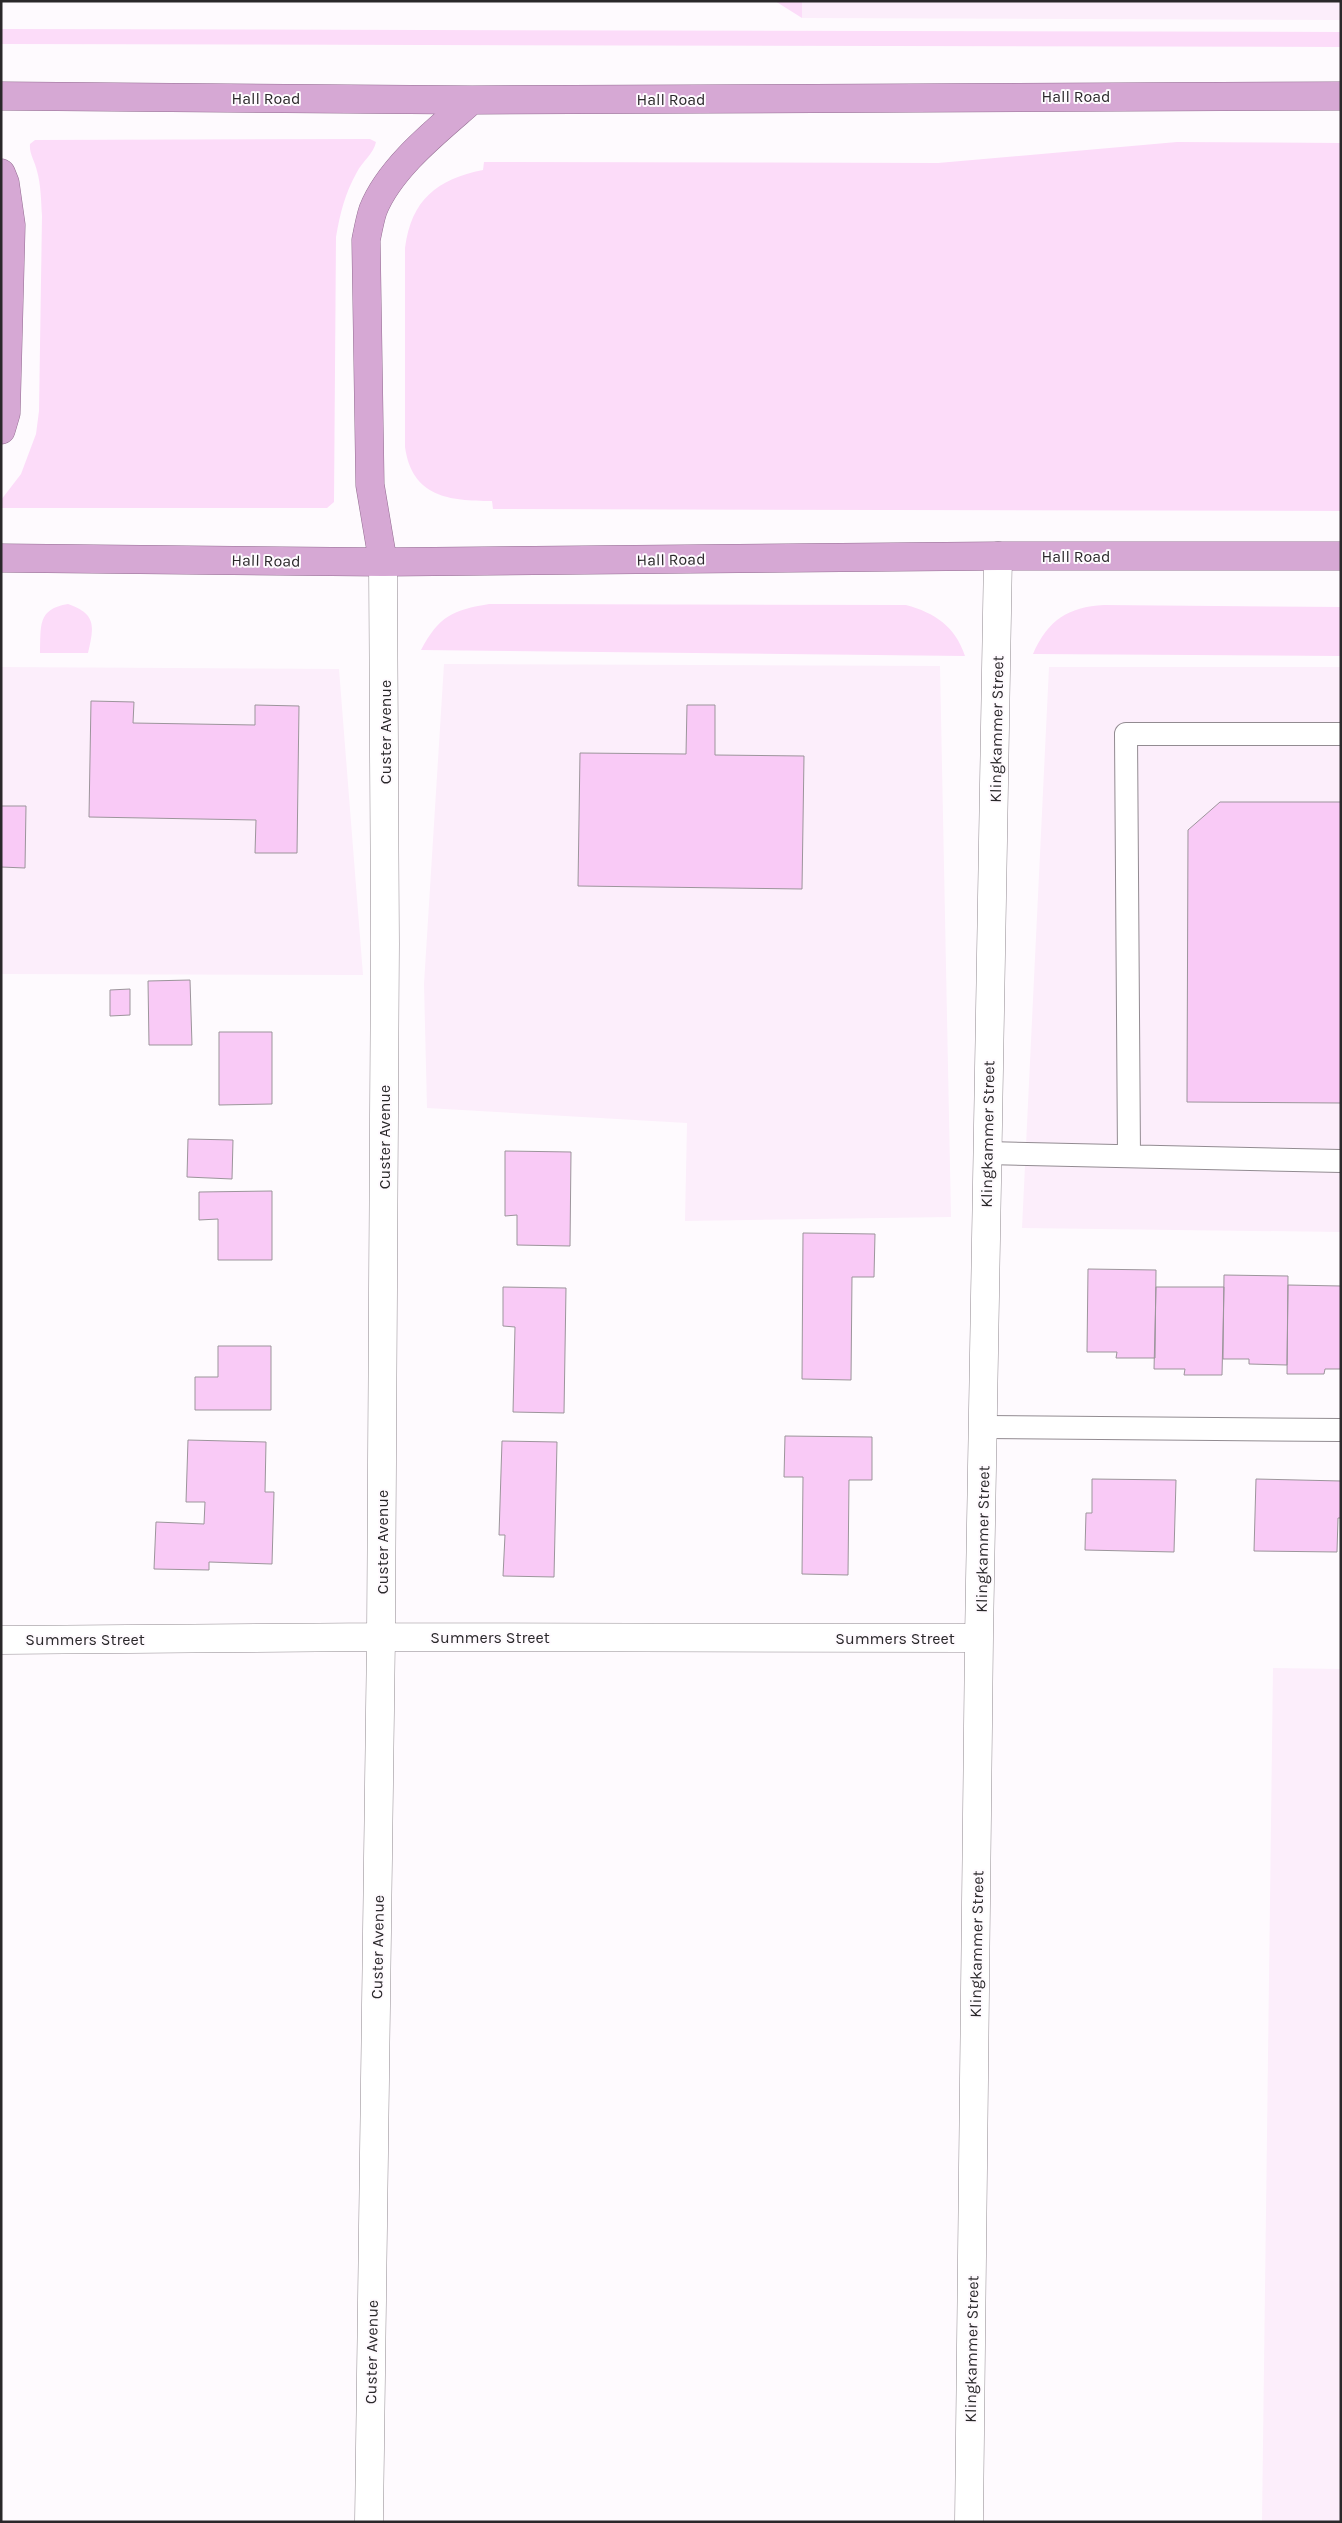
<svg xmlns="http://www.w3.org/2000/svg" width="1342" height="2523" viewBox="0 0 1342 2523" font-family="Karla,sans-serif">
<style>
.built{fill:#fceefb}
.green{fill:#fcdcf9}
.building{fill:#f9caf6;stroke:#9c959b}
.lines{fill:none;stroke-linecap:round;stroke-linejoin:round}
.service-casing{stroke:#928b91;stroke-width:24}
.minor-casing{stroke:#928b91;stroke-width:29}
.trunk-casing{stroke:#936d91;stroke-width:29}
.service{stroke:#fff;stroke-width:22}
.minor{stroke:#fff;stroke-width:28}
.trunk{stroke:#d6a8d4;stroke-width:28}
.labels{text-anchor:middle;stroke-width:4;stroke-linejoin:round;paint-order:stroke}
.street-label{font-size:16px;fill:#2a282a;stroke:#fefafe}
</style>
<rect width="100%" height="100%" fill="#fefafe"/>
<path class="built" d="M 802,1 L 1341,1 L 1341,20 L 802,18 Z
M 444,664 L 940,666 L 951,1217 L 685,1221 L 687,1123 L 427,1108 L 424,984 Z
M 1,667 L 339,669 L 363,975 L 1,974 Z
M 1049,667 L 1341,667 L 1341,1232 L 1022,1228 Z
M 1273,1668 L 1341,1669 L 1341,2522 L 1262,2522 Z"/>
<path class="green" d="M 775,1 L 802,1 L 802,18 Z
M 1,29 L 1341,32 L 1341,47 L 1,44 Z
M 370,139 L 376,142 C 374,153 362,162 357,172 C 345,193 340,214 336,237 L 334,502 L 327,508 L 1,508 L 1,500 L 21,474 L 36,434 L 39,411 L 42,216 C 41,201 41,185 37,171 C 35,161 29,154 30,144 L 35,140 Z
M 1177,142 L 1341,143 L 1341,511 L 493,509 L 492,501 C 449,501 412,497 405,447 L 405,248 C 411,200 437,179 483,170 L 484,162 L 938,163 Z
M 68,604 C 97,614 94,627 88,653 L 40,653 C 41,626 37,609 68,604 Z
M 489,604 L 906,605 C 935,613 955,626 965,656 L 421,650 C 439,616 453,610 489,604 Z
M 1104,605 L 1341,607 L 1341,656 L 1033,654 C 1048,620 1068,607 1104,605 Z"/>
<path class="building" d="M 91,701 L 134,702 L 133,723 L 255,725 L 255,705 L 299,706 L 297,853 L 255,853 L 256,820 L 89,817 Z
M 687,705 L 715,705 L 715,755 L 804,756 L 802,889 L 578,886 L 580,753 L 686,754 Z
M 1220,802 L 1341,802 L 1341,1103 L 1187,1102 L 1188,830 Z
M 1,806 L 26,806 L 25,868 L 1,867 Z
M 190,980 L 192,1045 L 149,1045 L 148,981 Z
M 130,989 L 130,1015 L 110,1016 L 110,990 Z
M 219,1032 L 272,1032 L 272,1104 L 219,1105 Z
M 188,1139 L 233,1140 L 232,1179 L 187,1177 Z
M 505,1151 L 571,1152 L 570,1246 L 517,1245 L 517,1215 L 505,1216 Z
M 272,1191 L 272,1260 L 218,1260 L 218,1219 L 199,1220 L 199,1192 Z
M 803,1233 L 875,1234 L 874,1277 L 852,1277 L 851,1380 L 802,1379 Z
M 1088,1269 L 1156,1270 L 1155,1358 L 1116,1358 L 1117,1352 L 1087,1352 Z
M 1224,1275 L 1288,1276 L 1287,1365 L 1249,1364 L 1249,1359 L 1223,1359 Z
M 1288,1285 L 1341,1286 L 1341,1369 L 1325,1369 L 1324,1374 L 1287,1374 Z
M 503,1287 L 566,1288 L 564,1413 L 513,1412 L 515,1327 L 503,1326 Z
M 1156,1287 L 1224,1287 L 1222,1375 L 1184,1375 L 1185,1369 L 1154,1369 Z
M 218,1346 L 271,1346 L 271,1410 L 195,1410 L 195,1377 L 218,1377 Z
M 785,1436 L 872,1437 L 872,1480 L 849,1480 L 848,1575 L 802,1574 L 803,1477 L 784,1477 Z
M 188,1440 L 266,1442 L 265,1492 L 274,1492 L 272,1564 L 209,1562 L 209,1570 L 154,1569 L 156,1522 L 204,1524 L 205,1502 L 186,1502 Z
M 502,1441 L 557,1442 L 554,1577 L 503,1576 L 505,1535 L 499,1535 Z
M 1092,1479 L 1176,1480 L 1174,1552 L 1085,1550 L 1086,1513 L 1092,1513 Z
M 1256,1479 L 1341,1481 L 1341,1518 L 1338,1518 L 1337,1552 L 1254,1551 Z"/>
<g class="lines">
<defs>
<path id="service" d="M 987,1153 L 1341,1161
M 1129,1156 L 1126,734 L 1341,734
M 984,1427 L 1341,1430"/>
<path id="minor" d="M 1,1640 L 381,1637 L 979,1638
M 369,2522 L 381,1637 L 385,943 L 383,562
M 969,2522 L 979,1638 L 998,556"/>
<path id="trunk" d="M 1,96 L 472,100 L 1341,96
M 1,173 L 5,183 L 11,225 L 6,413 L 1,430
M 1,558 L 383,562 L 998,556 L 1341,556
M 383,562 L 370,485 L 366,240 C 368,230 370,219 373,210 C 390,167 438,130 472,100"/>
</defs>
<use href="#service" class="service-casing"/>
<use href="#minor" class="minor-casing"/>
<use href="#trunk" class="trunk-casing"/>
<use href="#service" class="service"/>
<use href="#minor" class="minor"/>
<use href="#trunk" class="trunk"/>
</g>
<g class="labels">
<g class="street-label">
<text x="1076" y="102">Hall Road</text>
<text x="266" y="104">Hall Road</text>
<text x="671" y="105">Hall Road</text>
<text x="1076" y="562">Hall Road</text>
<text transform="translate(671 559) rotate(-1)" y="6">Hall Road</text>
<text transform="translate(266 560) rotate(1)" y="6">Hall Road</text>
<text transform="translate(996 729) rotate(-89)" y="6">Klingkammer Street</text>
<text transform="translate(385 732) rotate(-90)" y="6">Custer Avenue</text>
<text transform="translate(987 1134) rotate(-89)" y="6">Klingkammer Street</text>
<text transform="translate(384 1137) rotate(-90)" y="6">Custer Avenue</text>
<text transform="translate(982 1539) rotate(-89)" y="6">Klingkammer Street</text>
<text transform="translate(382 1542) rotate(-90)" y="6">Custer Avenue</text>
<text x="490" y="1643">Summers Street</text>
<text x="895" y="1644">Summers Street</text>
<text x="85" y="1645">Summers Street</text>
<text transform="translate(976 1944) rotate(-89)" y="6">Klingkammer Street</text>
<text transform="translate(377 1947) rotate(-89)" y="6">Custer Avenue</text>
<text transform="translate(971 2349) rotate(-89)" y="6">Klingkammer Street</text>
<text transform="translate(371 2352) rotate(-89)" y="6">Custer Avenue</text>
</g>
</g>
<rect width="1342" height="2523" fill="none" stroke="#2a282a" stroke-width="5"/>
</svg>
